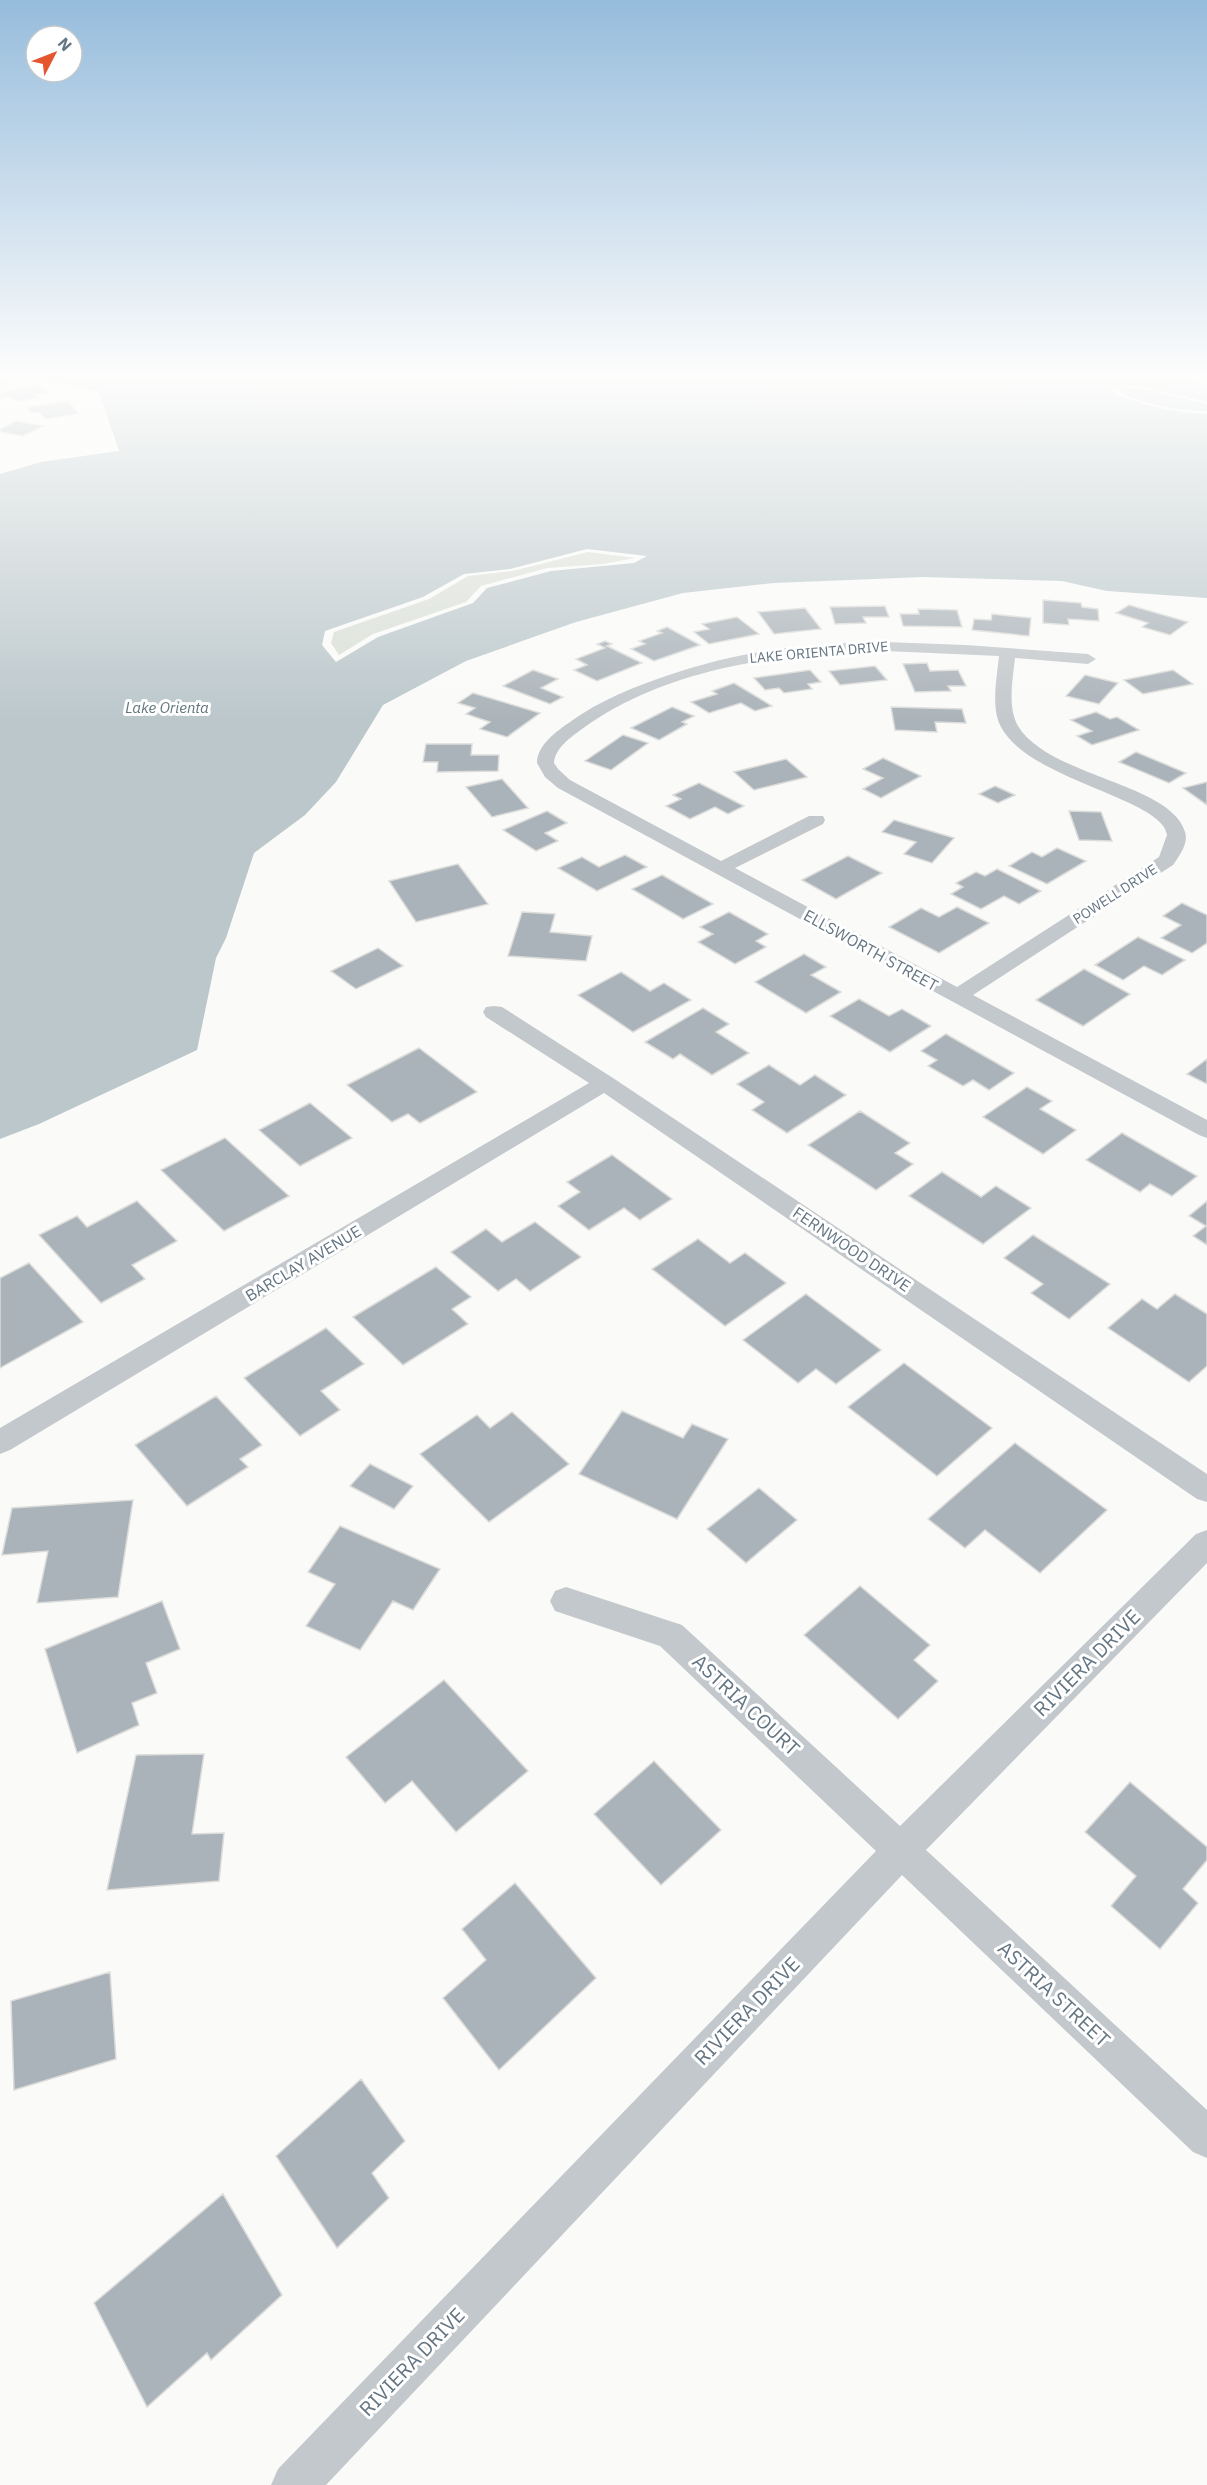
<svg xmlns="http://www.w3.org/2000/svg" width="1207" height="2485" viewBox="0 0 1207 2485" font-family="'IBM Plex Sans',sans-serif">
<style>
.green{fill:#dadfd7}
.water{fill:#bbc7cb;fill-rule:evenodd}
.building{fill:#aab3b9;stroke:#dcdcda;stroke-width:1.5}
.lines{fill:none;stroke-linecap:round;stroke-linejoin:round}
.minor{fill:#c3c8cc;fill-rule:evenodd}
.labels{text-anchor:middle;stroke-width:6;stroke-linejoin:round;paint-order:stroke}
.far-street-label{font-size:14px;fill:#657683;stroke:#fff}
.far-water-label{font-size:15px;font-style:italic;fill:#60757c;stroke:#fff}
.street-label{font-size:16px;fill:#657683;stroke:#fff}
.near-street-label{font-size:20px;fill:#657683;stroke:#fff}
</style>
<rect width="100%" height="100%" fill="#fafaf8"/>
<path class="green" d="M 588,552 L 635,558 L 603,564 L 547,568 L 481,586 L 466,602 L 373,634 L 339,655 L 331,643 L 334,632 L 429,599 L 468,576 L 513,571 Z"/>
<path class="water" d="M 24,375 L 1112,375 L 1178,378 L 1207,384 L 1207,402 L 1140,386 L 1112,387 L 1115,394 C 1144,406 1175,412 1207,414 L 1207,598 L 1107,591 L 1062,581 L 924,577 L 774,583 L 683,593 L 576,622 L 466,661 L 383,705 L 336,782 L 305,815 L 254,853 L 226,938 L 216,958 L 197,1050 L 39,1124 L 0,1139 L 0,474 L 41,462 L 119,451 L 99,392 ZM 587,549 L 647,556 L 634,563 L 551,571 L 487,588 L 473,603 L 378,637 L 336,662 L 322,645 L 325,631 L 423,597 L 464,574 L 510,569 Z
M 1119,388 L 1139,388 L 1207,404 L 1207,411 C 1178,411 1148,405 1121,393 Z"/>
<path class="building" d="M 0,376 L 14,382 L 0,387 Z
M 36,385 L 50,392 L 35,395 L 39,397 L 19,402 L 10,397 L 0,399 L 0,393 Z
M 68,401 L 79,414 L 45,419 L 39,412 L 32,413 L 27,407 Z
M 16,421 L 44,426 L 23,436 L 0,432 L 0,429 Z
M 1043,600 L 1081,603 L 1082,607 L 1098,609 L 1099,621 L 1068,619 L 1069,625 L 1043,623 Z
M 1129,605 L 1188,622 L 1170,635 L 1142,627 L 1148,623 L 1116,613 Z
M 885,606 L 889,617 L 863,617 L 866,623 L 835,624 L 830,607 Z
M 805,608 L 821,629 L 774,634 L 758,612 Z
M 918,609 L 957,610 L 962,627 L 903,626 L 900,614 L 919,614 Z
M 992,614 L 1031,618 L 1029,636 L 972,630 L 974,619 L 991,620 Z
M 737,617 L 759,634 L 709,644 L 694,632 L 709,629 L 702,624 Z
M 667,627 L 700,645 L 654,661 L 631,649 L 645,644 L 639,641 L 662,633 L 657,631 Z
M 605,641 L 612,644 L 607,646 L 642,663 L 597,681 L 574,670 L 587,665 L 576,659 L 605,648 L 597,644 Z
M 927,663 L 930,671 L 958,670 L 966,686 L 948,686 L 951,691 L 915,692 L 903,664 Z
M 875,666 L 887,680 L 840,685 L 829,671 Z
M 533,670 L 558,679 L 541,688 L 563,697 L 550,704 L 503,686 Z
M 810,670 L 821,682 L 808,684 L 812,689 L 784,693 L 779,688 L 765,690 L 754,678 Z
M 1173,670 L 1193,684 L 1143,694 L 1124,680 Z
M 1085,675 L 1118,683 L 1099,704 L 1066,696 Z
M 734,683 L 772,706 L 755,711 L 741,703 L 709,713 L 691,702 L 717,694 L 712,691 Z
M 473,693 L 540,713 L 507,737 L 480,729 L 490,722 L 466,714 L 475,708 L 458,703 Z
M 672,707 L 694,716 L 682,722 L 687,724 L 659,740 L 631,728 Z
M 891,707 L 962,709 L 966,723 L 935,722 L 937,732 L 895,730 Z
M 1096,712 L 1110,719 L 1117,717 L 1139,730 L 1092,745 L 1077,736 L 1092,731 L 1071,720 Z
M 623,735 L 648,743 L 611,770 L 585,761 Z
M 426,744 L 472,744 L 471,755 L 499,755 L 498,771 L 437,772 L 438,762 L 423,762 Z
M 1136,752 L 1186,773 L 1169,783 L 1119,762 Z
M 883,758 L 921,776 L 881,798 L 863,789 L 883,778 L 863,769 Z
M 786,759 L 807,777 L 754,790 L 734,772 Z
M 502,779 L 528,808 L 492,817 L 466,787 Z
M 1207,782 L 1207,805 L 1183,788 Z
M 699,783 L 744,806 L 728,814 L 715,807 L 690,819 L 666,806 L 681,799 L 673,795 Z
M 995,786 L 1015,795 L 998,803 L 979,794 Z
M 547,811 L 567,823 L 545,833 L 558,841 L 536,851 L 503,830 Z
M 1069,811 L 1101,812 L 1112,841 L 1079,840 Z
M 894,820 L 954,838 L 932,863 L 904,854 L 916,842 L 882,832 Z
M 1057,848 L 1086,861 L 1047,884 L 1009,866 L 1032,852 L 1042,857 Z
M 625,855 L 647,867 L 597,891 L 558,868 L 582,857 L 599,867 Z
M 848,856 L 882,873 L 836,899 L 802,880 Z
M 458,864 L 488,904 L 416,922 L 389,881 Z
M 997,869 L 1041,891 L 1019,904 L 1004,896 L 981,909 L 951,894 L 963,887 L 956,883 L 976,872 L 985,876 Z
M 662,875 L 713,904 L 683,919 L 632,889 Z
M 1182,903 L 1207,915 L 1207,943 L 1192,953 L 1161,938 L 1181,925 L 1163,916 Z
M 957,907 L 989,923 L 939,953 L 889,927 L 921,908 L 939,917 Z
M 522,912 L 555,914 L 550,932 L 592,936 L 586,961 L 508,956 Z
M 729,912 L 768,934 L 756,941 L 766,947 L 735,964 L 698,942 L 713,934 L 700,927 Z
M 1138,937 L 1185,960 L 1162,975 L 1144,966 L 1123,980 L 1095,965 Z
M 378,948 L 403,966 L 356,989 L 331,971 Z
M 804,954 L 826,967 L 811,975 L 841,992 L 806,1013 L 755,982 Z
M 1084,969 L 1130,994 L 1083,1026 L 1036,1000 Z
M 621,972 L 650,991 L 664,983 L 691,1000 L 633,1032 L 578,995 Z
M 859,999 L 889,1016 L 902,1009 L 931,1026 L 890,1052 L 830,1016 Z
M 703,1008 L 729,1024 L 716,1032 L 749,1053 L 712,1075 L 680,1054 L 673,1059 L 645,1042 Z
M 946,1034 L 1014,1073 L 989,1090 L 973,1080 L 963,1086 L 928,1066 L 937,1060 L 921,1051 Z
M 419,1048 L 477,1092 L 420,1123 L 408,1114 L 392,1122 L 347,1085 Z
M 1207,1059 L 1207,1084 L 1187,1074 Z
M 769,1065 L 800,1085 L 815,1075 L 846,1095 L 787,1133 L 752,1110 L 764,1102 L 737,1084 Z
M 1027,1087 L 1052,1101 L 1040,1109 L 1076,1130 L 1043,1154 L 983,1117 Z
M 310,1103 L 352,1138 L 300,1166 L 259,1130 Z
M 860,1111 L 910,1143 L 895,1153 L 913,1164 L 876,1190 L 808,1145 Z
M 1122,1133 L 1197,1176 L 1172,1196 L 1150,1184 L 1140,1192 L 1086,1160 Z
M 225,1138 L 289,1196 L 224,1231 L 161,1170 Z
M 612,1155 L 672,1199 L 640,1220 L 624,1208 L 589,1230 L 558,1206 L 580,1192 L 567,1182 Z
M 942,1172 L 981,1197 L 996,1186 L 1031,1208 L 983,1244 L 909,1196 Z
M 137,1201 L 177,1241 L 132,1265 L 145,1279 L 101,1303 L 39,1235 L 77,1216 L 87,1227 Z
M 1207,1201 L 1207,1245 L 1193,1236 L 1206,1226 L 1189,1216 Z
M 535,1222 L 581,1257 L 530,1291 L 516,1279 L 498,1291 L 451,1252 L 486,1229 L 502,1242 Z
M 1033,1235 L 1110,1284 L 1069,1319 L 1031,1293 L 1043,1284 L 1004,1258 Z
M 698,1239 L 730,1263 L 745,1253 L 786,1283 L 725,1326 L 652,1269 Z
M 29,1263 L 83,1322 L 0,1368 L 0,1278 Z
M 436,1267 L 471,1297 L 452,1309 L 468,1324 L 403,1365 L 353,1317 Z
M 806,1294 L 881,1350 L 836,1384 L 816,1369 L 798,1383 L 743,1340 Z
M 1175,1294 L 1207,1314 L 1207,1366 L 1189,1382 L 1108,1328 L 1142,1299 L 1157,1309 Z
M 326,1328 L 364,1364 L 321,1391 L 340,1410 L 300,1436 L 244,1378 Z
M 904,1363 L 992,1428 L 937,1476 L 848,1407 Z
M 216,1396 L 262,1445 L 240,1459 L 248,1467 L 187,1506 L 135,1445 Z
M 622,1411 L 683,1438 L 692,1424 L 728,1439 L 677,1519 L 579,1474 Z
M 512,1412 L 569,1464 L 489,1522 L 420,1454 L 477,1415 L 490,1428 Z
M 1015,1443 L 1107,1510 L 1040,1573 L 985,1530 L 965,1548 L 928,1519 Z
M 370,1464 L 413,1486 L 394,1509 L 350,1486 Z
M 759,1488 L 797,1520 L 746,1563 L 707,1529 Z
M 133,1500 L 118,1597 L 37,1603 L 48,1551 L 2,1555 L 12,1508 Z
M 340,1526 L 440,1569 L 413,1610 L 393,1601 L 360,1650 L 306,1626 L 335,1584 L 308,1572 Z
M 860,1586 L 930,1645 L 914,1660 L 938,1681 L 898,1719 L 804,1635 Z
M 162,1601 L 180,1649 L 146,1663 L 157,1693 L 132,1703 L 139,1725 L 77,1753 L 45,1649 Z
M 444,1680 L 528,1771 L 456,1832 L 412,1781 L 385,1803 L 346,1757 Z
M 204,1754 L 192,1834 L 224,1833 L 219,1881 L 107,1890 L 136,1755 Z
M 654,1761 L 721,1830 L 661,1885 L 594,1814 Z
M 1130,1782 L 1207,1847 L 1207,1860 L 1183,1889 L 1198,1903 L 1160,1949 L 1111,1906 L 1136,1876 L 1085,1832 Z
M 515,1883 L 596,1978 L 499,2070 L 443,1998 L 486,1960 L 462,1929 Z
M 110,1972 L 116,2059 L 14,2090 L 11,2001 Z
M 361,2079 L 405,2141 L 372,2173 L 389,2198 L 337,2248 L 276,2156 Z
M 223,2194 L 282,2295 L 211,2360 L 207,2353 L 147,2407 L 94,2303 Z"/>
<g class="lines">
<path class="minor" d="M 885,642 L 966,645 L 1088,654 L 1096,659 L 1088,664 L 1015,658 C 1013,678 1007,707 1018,726 C 1049,777 1171,783 1185,832 C 1189,843 1179,856 1173,865 L 973,995 L 1207,1120 L 1207,1138 L 1199,1135 L 558,788 L 545,777 L 537,763 C 537,745 557,731 570,722 C 600,700 634,687 669,675 C 743,650 807,643 885,642 ZM 885,651 L 999,656 C 997,677 991,705 1000,725 C 1026,780 1163,798 1167,835 L 1159,857 L 957,987 L 735,868 L 823,824 L 825,820 L 823,816 L 809,816 L 721,861 L 570,780 L 558,769 L 554,763 C 555,748 571,737 582,729 C 667,667 782,653 885,651 Z
M 494,1006 L 502,1007 L 613,1078 L 1207,1474 L 1207,1502 L 1197,1499 L 604,1093 L 10,1450 L 0,1454 L 0,1428 L 589,1083 L 486,1017 L 483,1012 L 486,1007 Z
M 1207,1530 L 1207,1563 L 926,1850 L 1207,2110 L 1207,2158 L 1193,2152 L 902,1875 L 326,2485 L 271,2485 L 278,2469 L 876,1851 L 660,1646 L 555,1611 L 550,1601 L 555,1591 L 566,1587 L 682,1625 L 900,1826 L 1196,1534 Z"/>
</g>
<linearGradient id="sky" x2="0" y2="1"><stop stop-color="#96bcdc"/><stop offset="0.52" stop-color="#fdfdfc"/><stop offset="1" stop-color="#fdfdfc" stop-opacity="0"/></linearGradient>
<rect width="1207" height="723" fill="url(#sky)"/>
<g class="labels">
<g class="far-street-label">
<text transform="translate(819 652) rotate(-5)" y="5">LAKE ORIENTA DRIVE</text>
<text transform="translate(1115 894) rotate(-33)" y="5">POWELL DRIVE</text>
</g>
<g class="far-water-label">
<text x="167" y="713">Lake Orienta</text>
</g>
<g class="street-label">
<text transform="translate(871 950) rotate(29)" y="6">ELLSWORTH STREET</text>
<text transform="translate(852 1249) rotate(34)" y="6">FERNWOOD DRIVE</text>
<text transform="translate(303 1263) rotate(-31)" y="6">BARCLAY AVENUE</text>
</g>
<g class="near-street-label">
<text transform="translate(1087 1663) rotate(-45)" y="7">RIVIERA DRIVE</text>
<text transform="translate(746 1705) rotate(43)" y="7">ASTRIA COURT</text>
<text transform="translate(1054 1994) rotate(43)" y="7">ASTRIA STREET</text>
<text transform="translate(747 2011) rotate(-46)" y="7">RIVIERA DRIVE</text>
<text transform="translate(412 2362) rotate(-46)" y="7">RIVIERA DRIVE</text>
</g>
</g>
<g transform="translate(54 54) rotate(48)"><circle r="28" fill="#ffffff" stroke="#c1c8cd" stroke-width="1.5"/>
<path d="M0-4.5L10 22L0 15L-10 22Z" fill="#e4572e"/>
<text y="-9" font-size="16" font-weight="bold" text-anchor="middle" fill="#657683">N</text>
</g>
</svg>
